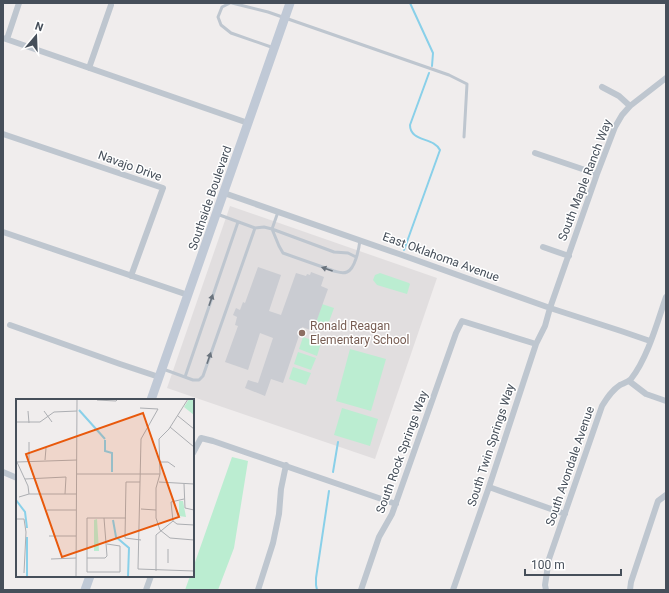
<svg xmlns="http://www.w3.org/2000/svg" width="669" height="593" viewBox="0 0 669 593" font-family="Roboto,sans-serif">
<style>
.education{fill:#e1dedf}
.green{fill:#bbedd1}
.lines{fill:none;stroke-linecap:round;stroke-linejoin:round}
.stream{stroke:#89d0e9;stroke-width:2}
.building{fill:#caccd2}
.lane{stroke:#bec6cf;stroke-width:3}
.street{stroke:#bec6cf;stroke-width:6}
.secondary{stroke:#c0c9d6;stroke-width:9}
.oneway{fill:#6a737d}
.education-dot{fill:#8d6e63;stroke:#fff;stroke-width:1.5}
.labels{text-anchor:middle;stroke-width:3;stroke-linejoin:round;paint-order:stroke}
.street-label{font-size:12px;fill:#464f5a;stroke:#fff}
.education-label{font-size:12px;fill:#785e54;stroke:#fff;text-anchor:start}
.inset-river{fill:none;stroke:#89d0e9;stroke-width:2}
.inset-road{fill:none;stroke:#acaeb2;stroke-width:1}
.view{fill:#e8590c;fill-opacity:0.15;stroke:#e8590c;stroke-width:2}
.inset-edge{fill:none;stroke:#464f5a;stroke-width:2}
</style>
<rect width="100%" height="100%" fill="#f0eded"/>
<path class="education" d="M 230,206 L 437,278 L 375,459 L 167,388 Z"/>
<path class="green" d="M 380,273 L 409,283 L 410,284 L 407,294 L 377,285 L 373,280 L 375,275 Z
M 322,304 L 334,308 L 326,330 L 315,326 Z
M 303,337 L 321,343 L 317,356 L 299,349 Z
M 350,349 L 386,359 L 371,411 L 336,401 Z
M 298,352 L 316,358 L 311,370 L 294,364 Z
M 293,367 L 311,373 L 306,385 L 289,379 Z
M 342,408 L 378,419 L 370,446 L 334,435 Z
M 232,457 L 248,461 L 234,548 L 218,590 L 185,590 L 190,576 L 193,576 L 193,568 Z"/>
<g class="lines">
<path class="stream" d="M 410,3 L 433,53 L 432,66
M 404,250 L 440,150 C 434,137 410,142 410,125 L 429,73
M 333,472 L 338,442
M 317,590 L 316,585 L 316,578 L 329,491"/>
</g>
<path class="building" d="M 258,267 L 281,275 L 269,311 L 281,315 L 296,273 L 306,276 L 307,274 L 310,275 L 311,272 L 324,277 L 321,286 L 328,289 L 313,331 L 302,327 L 283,383 L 271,379 L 265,396 L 245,388 L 248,380 L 258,383 L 273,338 L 260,333 L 248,370 L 225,362 L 238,326 L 235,325 L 237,317 L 233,315 L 236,308 L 240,310 L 243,302 L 245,303 Z"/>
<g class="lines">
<path class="lane" d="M 230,3 L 222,7 L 218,17 L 221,25 L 231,33 L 274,48
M 232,3 L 268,12 L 426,67 L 449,75 L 467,84 L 464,137
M 278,212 L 272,229 L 279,246 L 283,253 L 334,271 C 338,272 342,274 347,272 C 355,269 359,249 360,240
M 217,214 L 255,228 L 264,227 L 272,229 L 334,252 L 348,253 L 356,257
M 163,369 L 193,380 L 199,380 L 203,376 L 255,228
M 185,377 L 238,222"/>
<path class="street" d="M 3,38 L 248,123
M 7,39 L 19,3
M 89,68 L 111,5
M 602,87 L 619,96 L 630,106
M 3,134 L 163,188 L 131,276
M 535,153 L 597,174
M 224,193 L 399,254 L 550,308 L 621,331 L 650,341
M 3,232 L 188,295
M 543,247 L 569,256
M 10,325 L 120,364 L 159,377
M 629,381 L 646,394 L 666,401
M 193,453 L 201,438 L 213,441 L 396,504
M 3,472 L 17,478
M 489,487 L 565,514
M 146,590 L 151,576
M 258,590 L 273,543 L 279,514 L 281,489 L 286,465
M 361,590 L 379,537 L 392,514 L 456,333 L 462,321 L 536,344
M 453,590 L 489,487 L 536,344 L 545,326 L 550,308 L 597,174 L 615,127 L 622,115 L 630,106 L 666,78
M 546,590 L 545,585 L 549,559 L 602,406 C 607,398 612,390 620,385 C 624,383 628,382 631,379 C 648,357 657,323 666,297
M 630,590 L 631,582 L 658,501 L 666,495"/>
<path class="secondary" d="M 151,400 L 290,3
M 85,590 L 90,576"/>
</g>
<defs><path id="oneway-solid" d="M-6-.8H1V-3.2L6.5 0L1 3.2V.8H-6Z"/></defs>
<g class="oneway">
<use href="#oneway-solid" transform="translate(327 269) rotate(-161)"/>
<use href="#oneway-solid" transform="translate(211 300) rotate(-71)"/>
<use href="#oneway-solid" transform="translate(209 358) rotate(-71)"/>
</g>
<circle class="education-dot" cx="302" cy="333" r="4"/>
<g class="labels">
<g class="street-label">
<text transform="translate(130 166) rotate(20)" y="4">Navajo Drive</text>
<text transform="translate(585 180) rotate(-69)" y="4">South Maple Ranch Way</text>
<text transform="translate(210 198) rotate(-71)" y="4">Southside Boulevard</text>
<text transform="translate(441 257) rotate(20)" y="4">East Oklahoma Avenue</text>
<text transform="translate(491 445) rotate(-72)" y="4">South Twin Springs Way</text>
<text transform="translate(402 452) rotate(-70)" y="4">South Rock Springs Way</text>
<text transform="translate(570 466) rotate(-71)" y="4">South Avondale Avenue</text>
</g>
<g class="education-label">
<text x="310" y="330">Ronald Reagan<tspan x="310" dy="14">Elementary School</tspan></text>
</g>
</g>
<g transform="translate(16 399)">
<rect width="178" height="178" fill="#f0eded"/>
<path d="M 173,0 L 178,0 L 178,16 L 168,8 ZM 163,102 L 167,102 L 170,118 L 163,117 ZM 81,120 L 83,152 L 78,152 L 78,121 Z" fill="#bbedd1"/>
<path class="inset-river" d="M 63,11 L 89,40M 89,41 L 89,52 L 96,54 L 96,73M 0,101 L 9,113 L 11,129M 97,121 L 100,138 L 113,149 L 112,178M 11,138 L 11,178"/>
<path class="inset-road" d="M 172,0 L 153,30 L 143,40 L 144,75 L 140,89 L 140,119 L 144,131 L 154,139 L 178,141M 81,1 L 100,2 L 102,0M 124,9 L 142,10 L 125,40 L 122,170 L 178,172M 12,12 L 13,24M 28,12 L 36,23M 162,17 L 178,30M 0,23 L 24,23 L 38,13 L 61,12M 154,28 L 178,48M 0,61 L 12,87 L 13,95M 13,61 L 13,43M 29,61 L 30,49M 1,63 L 61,61M 144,63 L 152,63 L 159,68M 61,75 L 144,75M 9,80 L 50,78 L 49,95M 124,83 L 110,83 L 109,139 L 125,141M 143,83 L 178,85M 168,85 L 169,109 L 178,111M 3,98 L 13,95 L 61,95M 125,110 L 140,111M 31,111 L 60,111M 0,120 L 8,120 L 10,133 L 8,174M 157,122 L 155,103 L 168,100M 157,122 L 161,125 L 178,126M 33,137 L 60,137M 91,145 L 104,147 L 104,173 L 71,173 L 71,119 L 110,119M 71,159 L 89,159 L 91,157 L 88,119M 35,160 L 60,159M 152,164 L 152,150M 140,172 L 140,136 L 157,122M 60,178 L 61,0"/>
<path class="view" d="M 127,14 L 163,118 L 46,158 L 10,55 Z"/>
<rect width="178" height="178" class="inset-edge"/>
</g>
<rect width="669" height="593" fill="none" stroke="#464f5a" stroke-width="8"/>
<g transform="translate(36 36) rotate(19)" stroke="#ffffff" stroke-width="3" paint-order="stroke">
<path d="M0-3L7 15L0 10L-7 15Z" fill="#464f5a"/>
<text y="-6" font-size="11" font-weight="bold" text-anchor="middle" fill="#464f5a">N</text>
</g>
<path d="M525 569v6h96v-6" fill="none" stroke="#464f5a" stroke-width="2"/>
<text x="531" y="569" font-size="12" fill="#464f5a" stroke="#ffffff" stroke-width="3" paint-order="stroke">100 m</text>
</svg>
